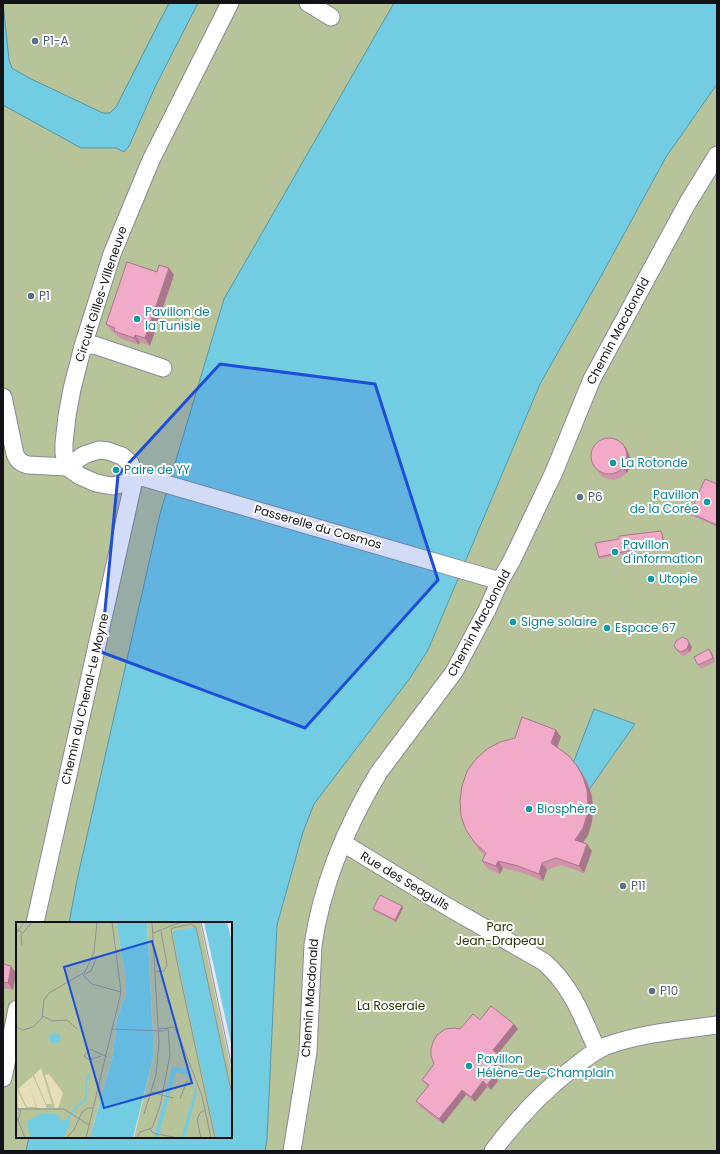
<svg xmlns="http://www.w3.org/2000/svg" width="720" height="1154" viewBox="0 0 720 1154" font-family="Poppins,sans-serif">
<style>
.green{fill:#b7c49a}
.water{fill:#72cde2;stroke:#5595a5}
.lines{fill:none;stroke-linecap:round;stroke-linejoin:round}
.minor-casing{stroke:#898995;stroke-width:19}
.minor{stroke:#fff;stroke-width:17}
.wall{fill:#cf92ab}
.shaded-wall{fill:#a9778b}
.building{fill:#f1aac7;stroke:#a9778b}
.marked{fill:#1d4ed8;fill-opacity:0.2;stroke:#1d4ed8;stroke-width:3;stroke-linejoin:round}
.service-dot{fill:#5c6f8a;stroke:#fff;stroke-width:1.5}
.culture-dot{fill:#0f9aa8;stroke:#fff;stroke-width:1.5}
.labels{text-anchor:middle;stroke-width:4;stroke-linejoin:round;paint-order:stroke}
.service-label{font-size:12px;fill:#4e5e75;stroke:#fff;text-anchor:start}
.street-label{font-size:12px;fill:#121217;stroke:#fff}
.culture-label{font-size:12px;fill:#0d838f;stroke:#fff;text-anchor:start}
.park-label{font-size:12px;fill:#2a3401;stroke:#fff}
.inset-river{fill:none;stroke:#72cde2;stroke-width:2}
.inset-road{fill:none;stroke:#91919a;stroke-width:1}
.view{fill:#1d4ed8;fill-opacity:0.15;stroke:#1d4ed8;stroke-width:2}
.inset-edge{fill:none;stroke:#121217;stroke-width:2}
</style>
<rect width="100%" height="100%" fill="#e5e6f2"/>
<path class="green" d="M 3,3 L 394,3 L 224,299 L 160,514 L 77,880 L 69,923 L 17,923 L 17,1137 L 29,1137 L 26,1151 L 3,1151 Z
M 717,84 L 717,1151 L 265,1151 L 267,1139 L 277,925 L 303,832 L 314,804 L 410,678 L 428,650 L 540,384 L 600,278 L 666,157 Z"/>
<path class="water" d="M 3,3 L 9,60 L 12,68 L 29,78 L 103,113 L 110,113 L 116,107 L 169,3 L 198,3 L 156,85 L 129,146 L 124,152 L 116,148 L 81,148 L 3,105 Z
M 394,3 L 717,3 L 717,84 L 666,157 L 600,278 L 540,384 L 428,650 L 410,678 L 314,804 L 303,832 L 277,925 L 267,1139 L 265,1151 L 26,1151 L 29,1137 L 231,1137 L 231,923 L 69,923 L 77,880 L 160,514 L 224,299 Z
M 594,709 L 635,724 L 579,804 L 560,797 Z"/>
<g class="lines">
<defs>
<path id="minor" d="M 308,3 L 331,17
M 83,346 L 94,345 L 163,368
M 3,397 L 15,454 C 18,461 21,463 28,465 L 67,467 L 80,476 L 96,483 L 112,486 L 126,483 L 135,475
M 67,467 L 64,453 L 64,443 L 67,416 L 72,389 L 83,346 L 112,254 L 151,160 L 230,3
M 67,467 L 84,455 L 99,450 L 108,451 L 122,456 L 130,463 L 135,475
M 135,475 L 500,581
M 343,843 L 448,907 L 544,962 C 571,985 583,1018 597,1050
M 35,923 L 135,475
M 3,1078 L 17,1009
M 292,1151 L 308,1052 L 313,945 C 322,884 347,825 379,772 L 454,672 L 487,610 L 500,581 L 512,560 L 554,472 L 592,379 L 687,204 L 717,155
M 493,1151 C 518,1117 545,1089 578,1064 C 587,1057 596,1050 606,1046 C 642,1033 680,1030 717,1025"/>
</defs>
<use href="#minor" class="minor-casing"/>
<use href="#minor" class="minor"/>
</g>
<path class="wall" d="M 169,268 L 174,275 L 150,346 L 140,342 L 139,345 L 119,338 L 116,334 L 111,331 L 106,324 L 157,272 Z
M 622,443 L 626,448 L 631,459 L 631,465 L 627,473 L 620,478 L 614,480 L 602,477 L 591,462 Z
M 717,484 L 717,527 L 691,515 L 690,513 Z
M 662,533 L 665,545 L 600,559 L 599,557 L 619,539 Z
M 687,639 L 692,647 L 690,652 L 684,656 L 679,653 L 677,650 Z
M 712,653 L 715,662 L 701,669 L 698,665 Z
M 556,730 L 561,737 L 557,748 L 582,773 L 588,784 L 592,797 L 593,810 L 592,822 L 588,835 L 583,843 L 592,851 L 584,873 L 561,865 L 547,870 L 543,881 L 523,873 L 503,868 L 500,874 L 487,868 L 482,861 L 485,855 L 479,850 L 466,830 Z
M 402,906 L 403,908 L 396,922 L 374,911 L 373,909 Z
M 3,964 L 16,973 L 13,990 L 3,988 Z
M 480,1020 L 518,1029 L 498,1054 L 505,1063 L 495,1076 L 498,1081 L 491,1090 L 487,1087 L 475,1102 L 466,1095 L 443,1124 L 420,1107 L 416,1101 L 428,1087 L 422,1080 L 460,1029 Z"/>
<path class="shaded-wall" d="M 169,268 L 174,275 L 150,346 L 145,338 Z
M 135,335 L 140,342 L 139,345 L 134,338 Z
M 622,443 L 626,448 L 631,459 L 631,465 L 627,473 L 623,468 Z
M 661,531 L 662,533 L 665,545 L 664,543 Z
M 687,639 L 692,647 L 690,652 L 687,649 Z
M 709,649 L 712,653 L 715,662 L 713,658 Z
M 556,730 L 561,737 L 556,750 L 551,743 Z
M 577,766 L 582,773 L 588,784 L 592,797 L 593,810 L 592,822 L 588,835 L 580,847 L 575,840 Z
M 587,844 L 592,851 L 584,873 L 579,866 Z
M 498,861 L 503,868 L 500,874 L 496,866 Z
M 542,863 L 547,870 L 543,881 L 539,874 Z
M 402,906 L 403,908 L 396,922 L 395,920 Z
M 11,966 L 16,973 L 13,990 L 8,983 Z
M 514,1024 L 518,1029 L 496,1056 L 493,1050 Z
M 501,1057 L 505,1063 L 495,1076 L 498,1081 L 491,1090 L 487,1085 L 490,1072 Z
M 483,1081 L 487,1087 L 475,1102 L 471,1097 Z
M 462,1090 L 466,1095 L 443,1124 L 439,1119 Z"/>
<path class="building" d="M 127,262 L 157,272 L 159,265 L 169,268 L 145,338 L 135,335 L 134,338 L 114,331 L 115,328 L 106,324 Z
M591 456a18 18 0 1 1 36 0a18 18 0 1 1-36 0Z
M 705,479 L 717,484 L 717,525 L 690,513 Z
M 661,531 L 664,543 L 599,557 L 595,543 L 619,539 L 619,536 Z
M 682,637 L 687,639 L 689,643 L 687,649 L 681,652 L 677,650 L 674,646 L 676,641 Z
M 709,649 L 713,658 L 698,665 L 694,657 Z
M 522,717 L 556,730 L 551,743 L 569,756 L 577,766 L 583,777 L 587,790 L 588,803 L 587,815 L 583,828 L 575,840 L 587,844 L 579,866 L 556,858 L 542,863 L 539,874 L 518,866 L 498,861 L 496,866 L 482,861 L 486,853 L 475,843 L 466,830 L 461,816 L 460,801 L 462,786 L 467,771 L 476,759 L 487,749 L 500,742 L 515,738 Z
M 380,895 L 402,906 L 395,920 L 373,909 Z
M 3,964 L 11,966 L 8,983 L 3,982 Z
M 491,1006 L 514,1024 L 493,1050 L 501,1057 L 490,1072 L 494,1076 L 487,1085 L 483,1081 L 471,1097 L 462,1090 L 439,1119 L 416,1101 L 429,1085 L 422,1080 L 434,1064 L 431,1056 L 431,1049 L 433,1042 L 437,1035 L 445,1029 L 454,1028 L 460,1029 L 473,1014 L 480,1020 Z"/>
<path class="marked" d="M 220,364 L 375,384 L 438,580 L 305,728 L 101,652 L 118,475 Z"/>
<g class="service-dot">
<circle cx="35" cy="41" r="4"/>
<circle cx="31" cy="296" r="4"/>
<circle cx="580" cy="497" r="4"/>
<circle cx="623" cy="886" r="4"/>
<circle cx="652" cy="991" r="4"/>
</g>
<g class="culture-dot">
<circle cx="137" cy="319" r="4"/>
<circle cx="613" cy="463" r="4"/>
<circle cx="116" cy="470" r="4"/>
<circle cx="707" cy="502" r="4"/>
<circle cx="615" cy="552" r="4"/>
<circle cx="651" cy="579" r="4"/>
<circle cx="513" cy="622" r="4"/>
<circle cx="607" cy="628" r="4"/>
<circle cx="529" cy="809" r="4"/>
<circle cx="469" cy="1066" r="4"/>
</g>
<g class="labels">
<g class="service-label">
<text x="43" y="45">P1-A</text>
<text x="39" y="300">P1</text>
<text x="588" y="501">P6</text>
<text x="631" y="890">P11</text>
<text x="660" y="995">P10</text>
</g>
<g class="street-label">
<text transform="translate(101 294) rotate(-72)" y="4">Circuit Gilles-Villeneuve</text>
<text transform="translate(618 331) rotate(-62)" y="4">Chemin Macdonald</text>
<text transform="translate(318 527) rotate(16)" y="4">Passerelle du Cosmos</text>
<text transform="translate(479 623) rotate(-62)" y="4">Chemin Macdonald</text>
<text transform="translate(85 699) rotate(-77)" y="4">Chemin du Chenal-Le Moyne</text>
<text transform="translate(405 881) rotate(31)" y="4">Rue des Seagulls</text>
<text transform="translate(310 998) rotate(-86)" y="4">Chemin Macdonald</text>
</g>
<g class="culture-label">
<text x="145" y="316">Pavillon de<tspan x="145" dy="14">la Tunisie</tspan></text>
<text x="621" y="467">La Rotonde</text>
<text x="124" y="474">Paire de YY</text>
<text x="699" y="499" text-anchor="end">Pavillon<tspan x="699" dy="14">de la Corée</tspan></text>
<text x="623" y="549">Pavillon<tspan x="623" dy="14">d'information</tspan></text>
<text x="659" y="583">Utopie</text>
<text x="521" y="626">Signe solaire</text>
<text x="615" y="632">Espace 67</text>
<text x="537" y="813">Biosphère</text>
<text x="477" y="1063">Pavillon<tspan x="477" dy="14">Hélène-de-Champlain</tspan></text>
</g>
<g class="park-label">
<text x="500" y="931">Parc<tspan x="500" dy="14">Jean-Drapeau</tspan></text>
<text x="391" y="1010">La Roseraie</text>
</g>
</g>
<g transform="translate(16 922)">
<rect width="216" height="216" fill="#e5e6f2"/>
<path d="M 0,0 L 100,0 L 110,57 L 110,73 L 101,96 L 97,133 L 74,216 L 2,216 L 0,212 ZM 131,0 L 184,0 L 216,152 L 216,216 L 118,216 L 138,132 Z" fill="#b7c49a"/>
<path d="M 25,146 L 36,182 L 30,182 L 18,153 ZM 33,152 L 47,171 L 42,186 L 39,186 L 29,153 ZM 17,154 L 31,186 L 21,186 L 12,158 ZM 12,158 L 20,185 L 11,185 L 2,167 ZM 1,168 L 10,186 L 2,186 Z" fill="#e7ddb8"/>
<path d="M 100,0 L 131,0 L 138,132 L 117,216 L 74,216 L 97,133 L 101,96 L 110,73 L 110,57 ZM 188,0 L 211,0 L 212,4 L 216,21 L 216,126 ZM 180,5 L 216,176 L 216,216 L 200,216 L 161,34 L 157,9 ZM33.5 116a5.5 5.5 0 1 1 11 0a5.5 5.5 0 1 1-11 0ZM 161,145 L 173,148 L 181,170 L 169,216 L 165,216 L 179,168 L 172,153 L 160,150 L 142,216 L 138,216 L 156,146 ZM 27,191 L 43,193 L 45,199 L 52,197 L 54,201 L 48,216 L 14,215 L 11,199 Z" fill="#72cde2"/>
<path class="inset-river" d="M 52,197 L 60,185 L 70,177 L 70,159 L 74,152"/>
<path class="inset-road" d="M 185,0 L 216,146M 0,7 L 7,11 L 16,0M 5,11 L 6,24M 137,11 L 165,0M 0,12 L 8,0M 81,34 L 75,49 L 67,53 L 76,62 L 105,70M 140,50 L 148,49 L 151,43 L 145,9M 27,94 L 36,99 L 51,98 L 61,107M 0,105 L 7,108 L 17,105 L 26,96 L 28,78 L 33,71 L 69,50 L 78,30 L 81,0M 95,107 L 147,109 L 152,106M 143,107 L 158,105 L 163,114 L 186,174 L 195,216M 85,134 L 73,138 L 68,134 L 74,127 L 91,135M 135,170 L 157,176M 164,177 L 171,159M 0,187 L 48,187 L 73,203M 128,192 L 140,153 L 143,121 L 136,0M 0,193 L 9,216M 2,199 L 5,187M 134,207 L 137,211 L 162,216M 50,216 L 58,208 L 66,190 L 72,186 L 78,186M 70,216 L 105,70 L 96,0M 121,216 L 124,210 L 136,206 L 144,184 L 154,133 L 152,106M 185,216 L 181,198 L 184,191 L 189,188M 199,216 L 161,40 L 155,7 L 157,6 L 175,2 L 180,5 L 216,173"/>
<path class="view" d="M 136,19 L 176,161 L 88,186 L 48,45 Z"/>
<rect width="216" height="216" class="inset-edge"/>
</g>
<rect width="720" height="1154" fill="none" stroke="#121217" stroke-width="8"/>
</svg>
